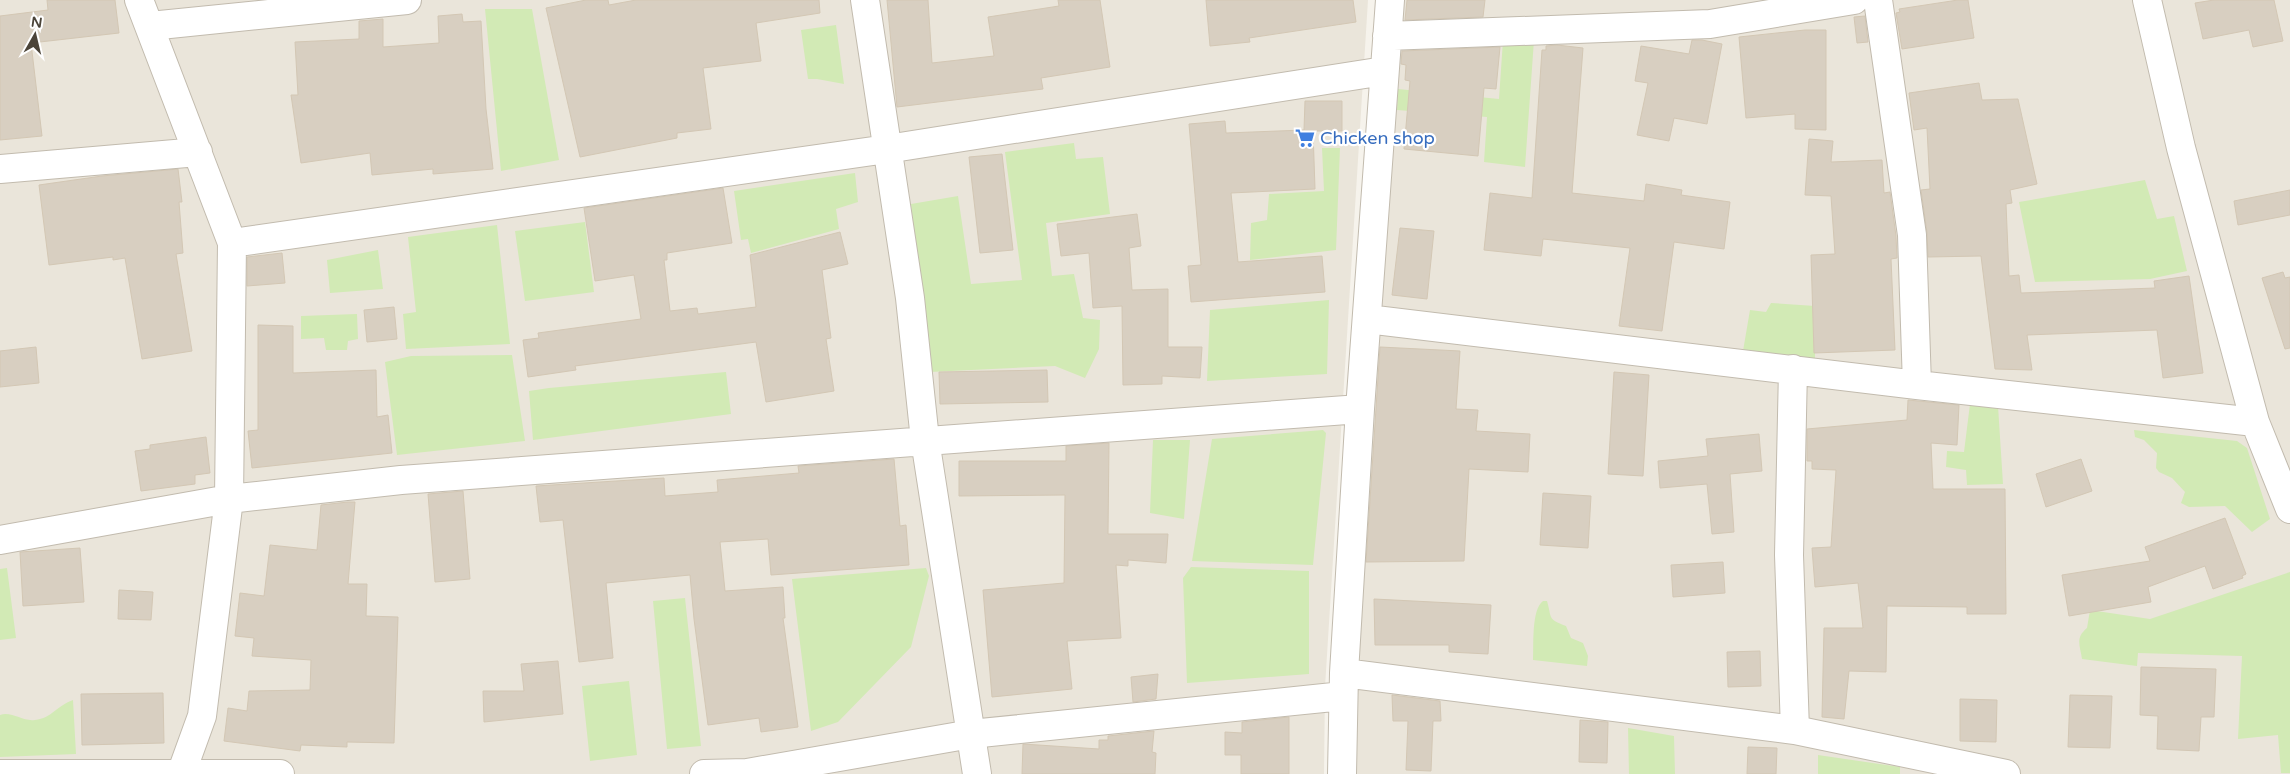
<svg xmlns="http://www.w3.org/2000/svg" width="2290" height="774" viewBox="0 0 2290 774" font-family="'Varela Round',sans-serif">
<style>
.residential{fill:#eae5da}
.green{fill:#d2eab5}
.building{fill:#d8cfc1;stroke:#d3c7b4}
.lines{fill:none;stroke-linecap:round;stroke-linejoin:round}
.street-casing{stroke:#c2bbae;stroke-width:30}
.street{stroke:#fff;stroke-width:28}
.labels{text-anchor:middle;stroke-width:4.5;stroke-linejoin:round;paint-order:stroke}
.shop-label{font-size:18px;fill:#366cbe;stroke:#fff;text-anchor:start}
</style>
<rect width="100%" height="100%" fill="#f6f3ec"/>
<path class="residential" d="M 0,0 L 1368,0 L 1325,687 L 1324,774 L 0,774 Z
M 1403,0 L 2290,0 L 2290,774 L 1353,774 L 1354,659 Z"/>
<path class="green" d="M 485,9 L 532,9 L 559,160 L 501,171 Z
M 836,25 L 844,84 L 817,79 L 808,79 L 801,30 Z
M 1503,40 L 1534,40 L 1525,167 L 1484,162 L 1487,117 L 1397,110 L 1398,89 L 1499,99 Z
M 1074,143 L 1076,159 L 1103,157 L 1110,214 L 1046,223 L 1052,276 L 1074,274 L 1083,318 L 1100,320 L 1099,349 L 1085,378 L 1055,366 L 930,372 L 911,204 L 958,196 L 971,284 L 1022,280 L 1005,152 Z
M 1322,148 L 1340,148 L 1336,250 L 1250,260 L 1251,223 L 1267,220 L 1269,194 L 1324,191 Z
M 855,173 L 858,202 L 836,209 L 839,229 L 751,253 L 748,239 L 741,240 L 734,191 Z
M 2145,180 L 2157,219 L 2174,216 L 2187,271 L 2150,279 L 2035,282 L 2019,202 Z
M 585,222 L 594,292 L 525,301 L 515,231 Z
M 497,225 L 510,344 L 406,349 L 403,314 L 416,312 L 408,237 Z
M 378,250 L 383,289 L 330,293 L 327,260 Z
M 1329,300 L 1327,374 L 1207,381 L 1210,310 Z
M 1771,303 L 1815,306 L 1815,359 L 1743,351 L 1750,310 L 1766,312 Z
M 357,314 L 358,339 L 348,341 L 347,350 L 326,350 L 324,338 L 301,339 L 301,316 Z
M 512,355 L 525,441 L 397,455 L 385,362 L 411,356 Z
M 726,372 L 731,414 L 533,440 L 529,391 L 549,388 Z
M 1970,404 L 1998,406 L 2003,484 L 1967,485 L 1966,470 L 1946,467 L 1947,451 L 1964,452 Z
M 1323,430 L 1326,433 L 1313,565 L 1192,561 L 1212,439 Z
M 2134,430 L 2237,441 L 2247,448 L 2270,519 L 2252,532 L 2225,506 L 2189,507 L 2181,503 L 2185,492 L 2172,478 L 2159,472 L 2156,468 L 2157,453 L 2144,440 L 2135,437 Z
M 1153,440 L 1190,440 L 1184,519 L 1150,513 Z
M 1191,567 L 1309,571 L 1309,674 L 1187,683 L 1183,578 Z
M 7,568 L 16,638 L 0,640 L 0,569 Z
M 926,568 L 929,576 L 911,647 L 838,722 L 811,731 L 792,579 Z
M 2290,572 L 2290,773 L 2281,773 L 2278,735 L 2238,739 L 2242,656 L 2138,653 L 2137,666 L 2082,659 C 2080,645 2075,638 2087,628 L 2090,610 L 2150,619 Z
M 685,598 L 701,746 L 667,749 L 653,601 Z
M 1543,601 L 1547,601 C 1552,618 1547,619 1566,626 L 1571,638 L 1583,643 L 1588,656 L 1587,666 L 1533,660 C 1534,646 1531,610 1543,601 Z
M 629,681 L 637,755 L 590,761 L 582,686 Z
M 73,700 L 76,754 L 0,757 L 0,715 C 12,711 23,722 35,720 C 52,718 56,706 73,700 Z
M 1628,728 L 1674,736 L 1675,774 L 1629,774 Z
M 1818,755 L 1900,767 L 1900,774 L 1818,774 Z"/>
<path class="building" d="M 47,0 L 115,0 L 119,33 L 31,43 L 42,136 L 0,140 L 0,16 L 48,10 Z
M 586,0 L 608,0 L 609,5 L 636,0 L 819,0 L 820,13 L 756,23 L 761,61 L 703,68 L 711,129 L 677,133 L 677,138 L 580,157 L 546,8 Z
M 887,0 L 928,0 L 932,63 L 994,56 L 988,17 L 1059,6 L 1058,0 L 1100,0 L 1110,67 L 1041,78 L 1043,89 L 897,107 Z
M 1206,0 L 1353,0 L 1356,22 L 1249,38 L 1250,42 L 1210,46 Z
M 1407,0 L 1485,0 L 1483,17 L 1405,20 Z
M 1958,0 L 1968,0 L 1974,38 L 1902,49 L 1896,13 L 1900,12 L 1899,9 Z
M 2214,0 L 2274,0 L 2283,41 L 2253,47 L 2249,30 L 2203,39 L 2195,3 Z
M 462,14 L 463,22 L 481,21 L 486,109 L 493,169 L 433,174 L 433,169 L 372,175 L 370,153 L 301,163 L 291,95 L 298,95 L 295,42 L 359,39 L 359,21 L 383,19 L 383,47 L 439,43 L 438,16 Z
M 1865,16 L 1868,42 L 1857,43 L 1854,17 Z
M 1805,30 L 1826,30 L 1826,130 L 1795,129 L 1795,114 L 1746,118 L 1739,37 Z
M 1692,40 L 1702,40 L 1722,44 L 1707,124 L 1674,118 L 1669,141 L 1637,135 L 1648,83 L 1635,81 L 1641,46 L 1689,54 Z
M 1557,45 L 1583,48 L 1572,193 L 1644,201 L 1646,184 L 1682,190 L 1681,195 L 1730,202 L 1724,249 L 1674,242 L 1662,331 L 1619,326 L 1630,248 L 1543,239 L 1541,256 L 1484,250 L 1490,193 L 1532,198 L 1542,50 L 1546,50 L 1546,46 Z
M 1500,47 L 1496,89 L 1484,88 L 1478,156 L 1404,149 L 1410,81 L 1405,80 L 1406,65 L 1401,64 L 1402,51 Z
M 1979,83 L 1982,100 L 2018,99 L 2037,184 L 2010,190 L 2012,203 L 2006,204 L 2009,276 L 2019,275 L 2021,293 L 2155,288 L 2154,281 L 2189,276 L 2203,373 L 2163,378 L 2157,330 L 2027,335 L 2032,370 L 1995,369 L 1981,256 L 1928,257 L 1927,233 L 1921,190 L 1930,189 L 1927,128 L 1914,130 L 1909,93 Z
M 1305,101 L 1342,101 L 1342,131 L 1313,131 L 1315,189 L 1231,193 L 1238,262 L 1322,256 L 1325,292 L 1191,302 L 1188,266 L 1201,265 L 1189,124 L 1225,121 L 1226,133 L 1304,130 Z
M 1809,139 L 1833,141 L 1831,162 L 1882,160 L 1884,193 L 1890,192 L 1896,236 L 1897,258 L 1891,259 L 1895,350 L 1814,353 L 1811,255 L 1835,254 L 1831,196 L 1805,195 Z
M 1002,154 L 1013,250 L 980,253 L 969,157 Z
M 178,169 L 182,202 L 179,202 L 183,253 L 176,254 L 192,351 L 142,359 L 125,258 L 113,260 L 113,257 L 49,265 L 39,185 L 102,176 Z
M 723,188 L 732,243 L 667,253 L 667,260 L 664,260 L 670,311 L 697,308 L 698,314 L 756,307 L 750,255 L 840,232 L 848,264 L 822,270 L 831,338 L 826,339 L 834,391 L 766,402 L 756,342 L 575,366 L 576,370 L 528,377 L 523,340 L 539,338 L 538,333 L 641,319 L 634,275 L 595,281 L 584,208 Z
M 2290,190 L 2290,215 L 2238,225 L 2234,201 Z
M 1137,214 L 1141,246 L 1129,248 L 1132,290 L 1168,289 L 1168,347 L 1202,347 L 1200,378 L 1162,376 L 1162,384 L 1123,385 L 1122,306 L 1093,308 L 1089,253 L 1061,256 L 1057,224 Z
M 1400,228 L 1434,231 L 1427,299 L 1392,295 Z
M 282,253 L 285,283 L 247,286 L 247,257 Z
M 2283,272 L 2285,278 L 2290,277 L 2290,348 L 2285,349 L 2262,278 Z
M 394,307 L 397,339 L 367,342 L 364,310 Z
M 258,325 L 293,326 L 293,373 L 376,370 L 377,417 L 388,415 L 392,453 L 252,468 L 248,431 L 258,430 Z
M 36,347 L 39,383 L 0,387 L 0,351 Z
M 1380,347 L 1460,351 L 1456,409 L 1478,410 L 1476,431 L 1530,434 L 1528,472 L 1469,469 L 1464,561 L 1366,562 Z
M 1047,370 L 1048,402 L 940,404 L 939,372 Z
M 1614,372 L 1649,375 L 1643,476 L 1608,474 Z
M 1908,400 L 1959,405 L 1957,445 L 1931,443 L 1933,489 L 2005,489 L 2006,614 L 1967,614 L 1967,607 L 1887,606 L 1886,672 L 1849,671 L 1844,719 L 1822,717 L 1824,628 L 1863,628 L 1858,583 L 1815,587 L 1812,548 L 1831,547 L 1836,470 L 1812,469 L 1812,461 L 1807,461 L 1807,429 L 1907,420 Z
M 1759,434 L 1762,471 L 1730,474 L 1734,532 L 1712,534 L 1707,484 L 1660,488 L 1658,461 L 1708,456 L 1706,439 Z
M 206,437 L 210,473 L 195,475 L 195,484 L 141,491 L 135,451 L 150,449 L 150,445 Z
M 1109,443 L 1108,534 L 1168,534 L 1166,563 L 1128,560 L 1128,566 L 1116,565 L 1121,638 L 1067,641 L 1072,689 L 992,697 L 983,590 L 1064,583 L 1065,495 L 959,496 L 959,461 L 1066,461 L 1066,446 Z
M 894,459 L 900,526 L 906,525 L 909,565 L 771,575 L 768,539 L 720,542 L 725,591 L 783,587 L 785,618 L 783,618 L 798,727 L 761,732 L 759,718 L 708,725 L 694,619 L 690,575 L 606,583 L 613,658 L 579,662 L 563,520 L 540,522 L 536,486 L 664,478 L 665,496 L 718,492 L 717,480 L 799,473 L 798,466 Z
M 2081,459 L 2092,491 L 2046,507 L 2036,474 Z
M 463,491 L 470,579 L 435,582 L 428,494 Z
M 1543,493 L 1591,496 L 1588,548 L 1540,545 Z
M 348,502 L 355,502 L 348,584 L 367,584 L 366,616 L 398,617 L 394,743 L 347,742 L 347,747 L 301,745 L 300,751 L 224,741 L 228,708 L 247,711 L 249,691 L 310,690 L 311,660 L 252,656 L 254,638 L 235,636 L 240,593 L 264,596 L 270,545 L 317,550 L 321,505 Z
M 2225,518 L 2246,574 L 2242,576 L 2243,578 L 2213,589 L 2205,566 L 2148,587 L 2151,602 L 2069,616 L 2062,575 L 2150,561 L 2145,547 Z
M 80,548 L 84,602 L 23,606 L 20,552 Z
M 1723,562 L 1725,593 L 1673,597 L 1671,565 Z
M 119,590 L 153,592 L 151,620 L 118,619 Z
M 1374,599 L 1491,605 L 1488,654 L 1449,652 L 1449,645 L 1375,645 Z
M 1760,651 L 1761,686 L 1728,687 L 1727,652 Z
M 558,661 L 563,714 L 484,722 L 483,691 L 524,691 L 521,664 Z
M 2141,667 L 2216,669 L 2214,717 L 2201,717 L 2199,751 L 2157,749 L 2158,716 L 2140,715 Z
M 1158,674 L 1156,699 L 1133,702 L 1131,677 Z
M 163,693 L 164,743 L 82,745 L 81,694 Z
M 1392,695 L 1440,701 L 1441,721 L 1433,721 L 1431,771 L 1406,770 L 1408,721 L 1393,721 Z
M 2070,695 L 2112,696 L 2110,748 L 2068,747 Z
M 1960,699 L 1997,700 L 1996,742 L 1960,741 Z
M 1289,717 L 1289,774 L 1241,774 L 1241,755 L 1225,755 L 1225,732 L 1242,733 L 1242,722 Z
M 1580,720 L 1608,722 L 1607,763 L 1579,762 Z
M 1154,731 L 1152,752 L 1156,753 L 1155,774 L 1022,774 L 1023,744 L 1099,749 L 1099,740 L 1108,740 L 1108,736 Z
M 1748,747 L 1777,748 L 1776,774 L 1747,774 Z"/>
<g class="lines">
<defs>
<path id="street" d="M 139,0 L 232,243 L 229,499 L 202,716 L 181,774
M 865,0 L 910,298 L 925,440 L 977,774
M 1878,0 L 1912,235 L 1917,385
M 2147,0 L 2181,148 L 2255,422 L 2290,509
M 150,26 L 407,0
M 1387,36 L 1710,24 L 1854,0
M 0,169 L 198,152
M 232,243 L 887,149 L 1384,71
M 1367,319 L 1917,385 L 2255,422
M 1793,369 L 1789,555 L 1795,730
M 0,540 L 229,499 L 401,480 L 1360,409
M 1344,673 L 1795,730 L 2006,774
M 0,774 L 280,774
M 704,774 L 747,773 L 971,734 L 1343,696
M 1342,774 L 1344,673 L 1360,409 L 1390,0"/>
</defs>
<use href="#street" class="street-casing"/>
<use href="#street" class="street"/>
</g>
<defs>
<symbol id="supermarket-bare" viewBox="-9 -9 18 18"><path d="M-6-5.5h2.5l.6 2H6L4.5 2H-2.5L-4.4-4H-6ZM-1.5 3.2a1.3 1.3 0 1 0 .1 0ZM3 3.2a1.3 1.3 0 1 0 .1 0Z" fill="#3f7fe0" stroke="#fff" stroke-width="2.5" paint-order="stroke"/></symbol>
</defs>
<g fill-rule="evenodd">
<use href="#supermarket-bare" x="1291" y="124" width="28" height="28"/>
</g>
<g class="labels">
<g class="shop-label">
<text x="1320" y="144">Chicken shop</text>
</g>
</g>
<g transform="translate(35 35) rotate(8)" stroke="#ffffff" stroke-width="4" paint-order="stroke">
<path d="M0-4L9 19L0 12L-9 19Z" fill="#4b4439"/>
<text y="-8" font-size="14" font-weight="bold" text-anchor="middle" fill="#4b4439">N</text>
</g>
</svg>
